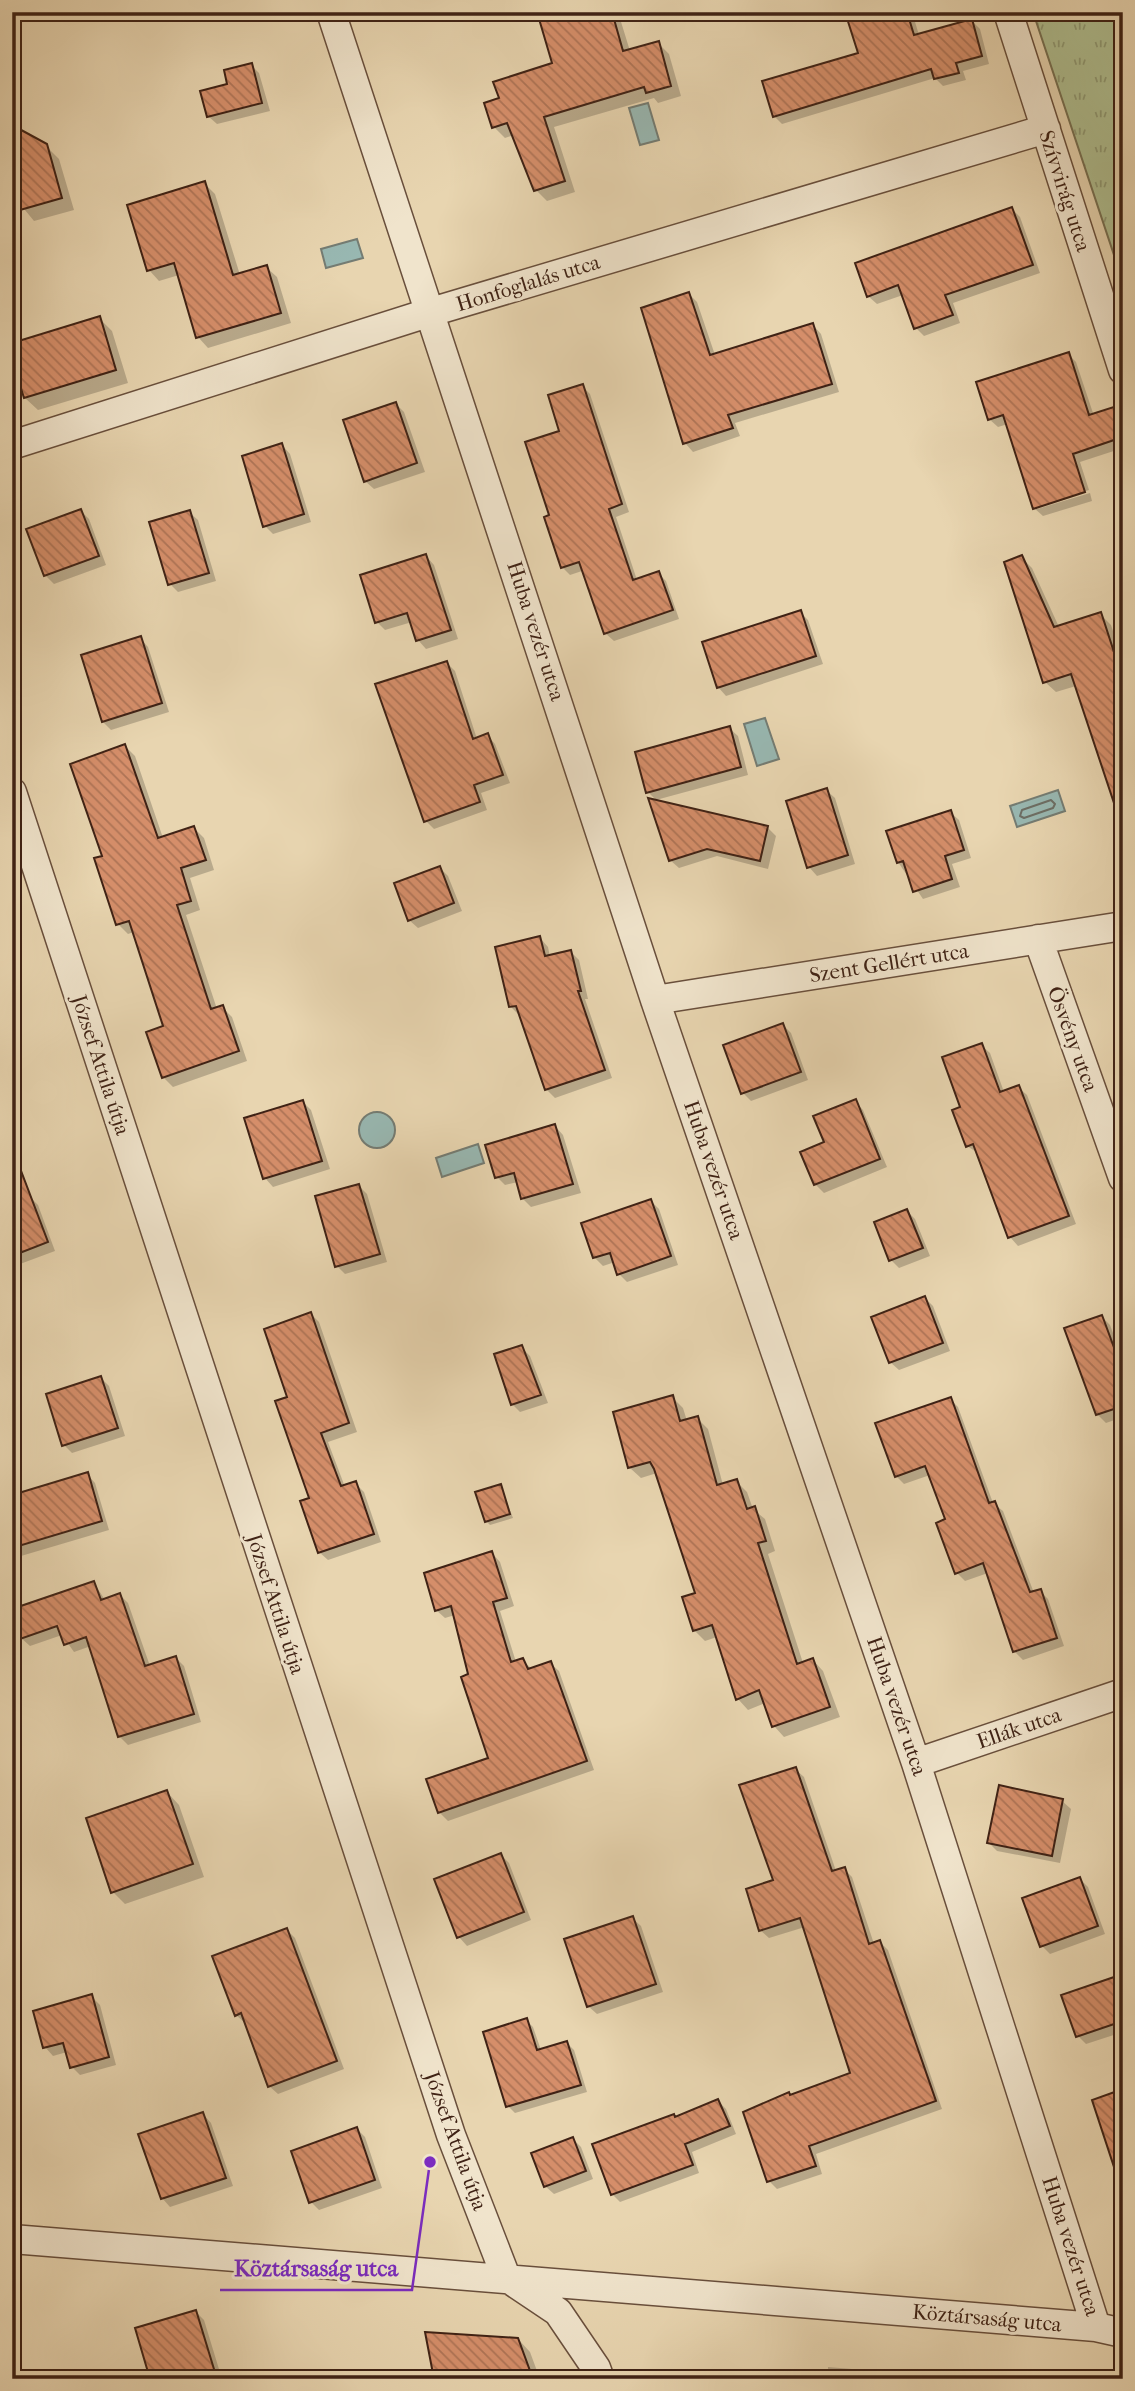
<svg xmlns="http://www.w3.org/2000/svg" width="1135" height="2391" viewBox="0 0 1135 2391" font-family="'IM FELL French Canon',serif">
<style>
.park{fill:url(#park-tufts);stroke:#777052;stroke-width:2}
.water{fill:#98b8b2;stroke:#747c73;stroke-width:2}
.shadow{fill:#0003}
.lines{fill:none;stroke-linecap:round;stroke-linejoin:round}
.shore{stroke:#6c6d64;stroke-width:2}
.building{fill:url(#building-back-hatch);stroke:#3f2215;stroke-width:2}
.street-casing{stroke:#694f3c;stroke-width:31}
.street{stroke:#f0e4cc;stroke-width:28}
.labels{text-anchor:middle;stroke-width:6;stroke-linejoin:round;paint-order:stroke}
.street-label{font-size:21px;fill:#3f2215;stroke:#f0e4cc}
.leader{fill:none;stroke:#7b2cbf;stroke-width:2.5}
.callout-dot{fill:#7b2cbf;stroke:#f0e4cc;stroke-width:2.5}
.callout-label{font-size:23px;text-anchor:middle;font-weight:bold;fill:#7b2cbf;stroke:#f0e4cc;stroke-width:6;stroke-linejoin:round;paint-order:stroke}
</style>
<defs>
<pattern id="park-tufts" width="24" height="20" patternUnits="userSpaceOnUse" patternTransform="scale(1.75)"><rect width="24" height="20" fill="#afbe90"/><path d="M3 7l-1-3M5 7V3M7 7l1-3M15 17l-1-3M17 17v-4M19 17l1-3" fill="none" stroke="#909a74"/></pattern>
<pattern id="building-back-hatch" width="6" height="6" patternUnits="userSpaceOnUse" patternTransform="scale(1.75)"><rect width="6" height="6" fill="#d58e6a"/><path d="M-1 5l2 2M0 0l6 6M5-1l2 2" fill="none" stroke="#ae7456"/></pattern>
</defs>
<rect width="100%" height="100%" fill="#e8d5b0"/>
<filter id="stains"><feTurbulence type="fractalNoise" baseFrequency=".00286" numOctaves="4"/><feColorMatrix values="0 0 0 0 .2 0 0 0 0 .09 0 0 0 0 .02 0 0 0 .5 -.17"/></filter>
<radialGradient id="worn" r=".72"><stop offset=".6" stop-color="#630" stop-opacity="0"/><stop offset="1" stop-color="#630" stop-opacity=".3"/></radialGradient>
<path class="park" d="M 1033,12 L 1123,12 L 1123,282 Z"/>
<path class="water" d="M 648,103 L 659,140 L 640,145 L 629,108 Z
M 357,239 L 363,258 L 326,268 L 321,249 Z
M 765,718 L 779,759 L 757,766 L 744,724 Z
M 1058,790 L 1065,811 L 1017,827 L 1010,806 Z
M359 1130a18 18 0 1 1 36 0a18 18 0 1 1-36 0Z
M 478,1144 L 484,1163 L 442,1177 L 436,1158 Z"/>
<path class="shadow" d="M 529,12 L 618,12 L 630,51 L 658,43 L 669,54 L 681,96 L 658,103 L 654,98 L 554,127 L 575,192 L 547,201 L 536,190 L 514,135 L 505,138 L 494,127 L 486,104 L 501,99 L 555,64 L 543,26 Z
M 828,12 L 844,12 L 832,16 Z
M 847,12 L 912,12 L 919,35 L 972,21 L 980,29 L 989,64 L 963,71 L 966,80 L 943,86 L 935,78 L 782,124 L 774,116 L 860,54 Z
M 251,65 L 259,73 L 270,111 L 217,124 L 208,116 L 229,85 Z
M 12,133 L 46,146 L 59,159 L 74,210 L 34,221 L 20,204 L 12,200 Z
M 204,183 L 215,194 L 240,275 L 266,267 L 277,277 L 291,323 L 208,348 L 198,337 L 179,275 L 159,281 L 149,270 Z
M 1012,209 L 1020,217 L 1040,273 L 953,303 L 960,323 L 924,336 L 916,328 L 903,295 L 877,304 L 868,296 Z
M 689,294 L 697,302 L 715,355 L 813,325 L 821,334 L 839,392 L 735,423 L 740,436 L 693,452 L 685,443 L 643,309 Z
M 99,318 L 112,331 L 128,383 L 38,410 L 25,398 Z
M 1068,354 L 1076,362 L 1094,416 L 1123,407 L 1123,448 L 1080,462 L 1089,490 L 1037,506 L 1037,509 L 1090,493 L 1092,501 L 1043,516 L 1034,508 L 1008,424 L 998,427 L 989,419 Z
M 582,386 L 590,394 L 629,512 L 616,517 L 637,580 L 658,573 L 666,581 L 679,619 L 614,641 L 605,633 L 582,571 L 570,575 L 562,567 L 551,516 Z
M 396,404 L 404,412 L 425,472 L 374,489 L 365,481 Z
M 282,445 L 290,454 L 311,522 L 273,534 L 265,526 Z
M 81,511 L 89,519 L 106,565 L 54,584 L 45,575 Z
M 189,512 L 198,520 L 216,581 L 178,592 L 170,584 Z
M 426,556 L 434,565 L 458,639 L 426,649 L 418,640 L 412,622 L 385,630 L 377,622 Z
M 1021,557 L 1032,568 L 1059,627 L 1100,614 L 1111,625 L 1123,661 L 1123,807 L 1076,686 L 1056,692 L 1045,682 Z
M 800,612 L 808,620 L 823,664 L 726,696 L 718,687 Z
M 140,638 L 148,647 L 169,712 L 111,730 L 103,722 Z
M 447,663 L 455,671 L 477,739 L 487,735 L 495,744 L 510,783 L 481,793 L 487,810 L 434,829 L 426,821 Z
M 729,728 L 738,736 L 748,775 L 656,800 L 648,792 Z
M 125,746 L 135,756 L 163,838 L 194,828 L 204,838 L 214,870 L 190,878 L 200,910 L 186,915 L 217,1009 L 222,1007 L 232,1017 L 247,1061 L 173,1087 L 163,1077 L 165,1027 L 134,932 L 128,934 L 118,924 L 104,857 Z
M 826,790 L 835,798 L 855,864 L 817,876 L 809,867 L 788,802 Z
M 950,812 L 959,820 L 971,858 L 952,864 L 960,887 L 923,899 L 898,862 Z
M 767,827 L 776,836 L 768,869 L 717,856 L 679,868 L 670,860 Z
M 440,868 L 448,876 L 462,911 L 418,928 L 409,920 Z
M 540,938 L 548,947 L 550,957 L 571,952 L 579,960 L 588,999 L 585,999 L 612,1078 L 555,1098 L 546,1089 L 519,1015 L 511,1007 Z
M 783,1025 L 791,1033 L 808,1080 L 751,1101 L 743,1093 Z
M 981,1045 L 990,1053 L 1004,1092 L 1018,1087 L 1027,1095 L 1076,1224 L 1018,1246 L 1010,1237 L 978,1153 L 967,1146 L 962,1108 Z
M 855,1101 L 863,1110 L 887,1167 L 824,1193 L 815,1184 L 826,1143 Z
M 303,1102 L 311,1110 L 330,1169 L 273,1187 L 265,1178 Z
M 555,1126 L 563,1135 L 581,1193 L 531,1207 L 523,1199 L 518,1182 L 505,1185 L 497,1177 Z
M 359,1186 L 367,1194 L 387,1262 L 345,1274 L 337,1266 Z
M 12,1192 L 30,1197 L 38,1205 L 55,1251 L 12,1267 Z
M 651,1201 L 659,1209 L 678,1265 L 627,1282 L 619,1274 L 615,1262 L 603,1266 L 594,1257 Z
M 907,1211 L 915,1219 L 930,1256 L 899,1268 L 891,1260 Z
M 925,1298 L 933,1306 L 950,1351 L 899,1370 L 890,1362 Z
M 311,1314 L 319,1322 L 357,1432 L 328,1442 L 345,1487 L 355,1483 L 364,1492 L 381,1542 L 328,1560 L 319,1552 L 311,1499 Z
M 1102,1317 L 1110,1325 L 1123,1360 L 1123,1417 L 1106,1423 L 1097,1414 Z
M 521,1347 L 530,1356 L 548,1403 L 520,1412 L 512,1404 Z
M 101,1378 L 109,1386 L 125,1436 L 72,1453 L 64,1445 Z
M 672,1397 L 683,1408 L 687,1421 L 697,1418 L 708,1429 L 723,1485 L 736,1481 L 747,1492 L 753,1509 L 765,1519 L 775,1551 L 768,1554 L 803,1663 L 813,1660 L 823,1671 L 840,1717 L 784,1737 L 774,1726 L 765,1703 L 748,1710 L 738,1699 L 717,1637 L 705,1641 L 694,1630 L 697,1594 L 657,1473 L 641,1478 L 630,1468 L 615,1413 Z
M 950,1399 L 958,1407 L 993,1503 L 1003,1511 L 1034,1593 L 1040,1591 L 1048,1599 L 1064,1646 L 1023,1660 L 1014,1651 L 988,1573 L 965,1581 L 957,1573 L 948,1520 L 930,1475 L 904,1484 L 896,1476 Z
M 87,1474 L 95,1483 L 109,1530 L 21,1556 L 13,1547 Z
M 501,1486 L 513,1518 L 490,1525 L 486,1521 Z
M 1123,1548 L 1123,1565 L 1118,1549 Z
M 492,1553 L 500,1562 L 514,1606 L 500,1611 L 516,1662 L 522,1660 L 531,1668 L 550,1663 L 559,1671 L 594,1770 L 448,1821 L 439,1812 L 490,1759 L 455,1615 L 445,1618 L 436,1610 Z
M 94,1583 L 105,1600 L 120,1595 L 128,1603 L 150,1666 L 176,1658 L 184,1666 L 201,1722 L 128,1745 L 119,1736 L 91,1646 L 74,1652 L 62,1635 L 30,1646 L 21,1638 L 12,1611 Z
M 795,1769 L 804,1777 L 836,1871 L 844,1869 L 852,1877 L 874,1944 L 880,1942 L 888,1950 L 942,2109 L 816,2154 L 822,2174 L 777,2189 L 769,2181 L 791,2096 L 852,2074 L 805,1927 L 769,1938 L 760,1930 L 775,1881 Z
M 167,1792 L 179,1805 L 204,1877 L 125,1904 L 113,1892 Z
M 1062,1801 L 1071,1809 L 1060,1863 L 997,1851 L 989,1843 Z
M 501,1855 L 509,1863 L 531,1920 L 467,1946 L 459,1937 L 436,1880 Z
M 1080,1879 L 1088,1887 L 1105,1934 L 1050,1954 L 1042,1946 Z
M 632,1918 L 641,1926 L 663,1992 L 597,2014 L 588,2006 Z
M 287,1930 L 295,1938 L 344,2069 L 278,2094 L 269,2086 L 245,2023 L 236,2015 Z
M 1123,1976 L 1123,2032 L 1086,2044 L 1078,2036 Z
M 91,1996 L 100,2005 L 116,2065 L 80,2075 L 72,2067 L 67,2052 L 53,2056 L 45,2047 Z
M 526,2020 L 533,2027 L 541,2050 L 567,2043 L 574,2050 L 587,2092 L 515,2113 L 508,2106 Z
M 718,2101 L 726,2109 L 736,2134 L 692,2152 L 699,2173 L 620,2202 L 612,2194 L 676,2119 Z
M 203,2114 L 211,2123 L 233,2186 L 170,2207 L 162,2198 Z
M 357,2129 L 365,2137 L 382,2188 L 319,2210 L 311,2202 Z
M 573,2139 L 581,2147 L 593,2179 L 554,2194 L 545,2186 Z
M 196,2312 L 204,2320 L 222,2379 L 152,2379 Z
M 518,2339 L 530,2352 L 540,2379 L 436,2379 Z
M 828,2367 L 864,2370 L 873,2379 L 821,2379 L 821,2372 L 828,2373 Z"/>
<g class="lines">
<path class="shore" d="M 1051,800 L 1055,804 L 1053,808 L 1024,818 L 1020,816 L 1022,810 Z"/>
</g>
<path class="building" d="M 537,12 L 612,12 L 623,51 L 659,41 L 671,86 L 646,93 L 644,87 L 544,117 L 565,181 L 534,191 L 507,123 L 492,128 L 484,103 L 499,98 L 493,82 L 552,63 Z
M 845,12 L 907,12 L 914,35 L 972,19 L 982,56 L 956,63 L 959,73 L 934,79 L 931,69 L 773,117 L 762,81 L 858,53 Z
M 252,63 L 262,103 L 207,117 L 200,91 L 227,84 L 224,70 Z
M 12,125 L 47,144 L 62,198 L 20,210 L 16,196 L 12,194 Z
M 205,181 L 233,275 L 267,265 L 281,313 L 196,338 L 174,263 L 147,271 L 127,205 Z
M 1012,207 L 1033,265 L 945,295 L 953,315 L 914,329 L 898,285 L 867,297 L 855,263 Z
M 689,292 L 710,355 L 813,323 L 832,384 L 728,415 L 733,428 L 683,444 L 641,308 Z
M 100,316 L 116,370 L 24,398 L 12,360 L 12,343 Z
M 1069,352 L 1089,415 L 1123,404 L 1123,437 L 1073,454 L 1085,492 L 1033,509 L 1003,415 L 988,420 L 976,382 Z
M 583,384 L 622,504 L 609,509 L 633,580 L 659,571 L 673,610 L 604,634 L 579,562 L 561,568 L 544,517 L 549,515 L 525,442 L 559,431 L 548,395 Z
M 396,402 L 417,463 L 364,482 L 343,420 Z
M 282,443 L 304,514 L 263,527 L 242,456 Z
M 81,509 L 99,556 L 44,576 L 26,529 Z
M 190,510 L 209,573 L 168,585 L 149,522 Z
M 426,554 L 451,630 L 416,641 L 407,613 L 375,623 L 360,575 Z
M 1022,555 L 1054,627 L 1101,612 L 1123,680 L 1123,814 L 1118,815 L 1071,674 L 1043,683 L 1004,562 Z
M 801,610 L 816,656 L 717,688 L 702,642 Z
M 141,636 L 162,703 L 102,722 L 81,655 Z
M 447,661 L 473,739 L 488,733 L 503,775 L 474,785 L 480,802 L 424,822 L 375,684 Z
M 730,726 L 741,767 L 646,793 L 635,752 Z
M 125,744 L 158,838 L 194,826 L 206,860 L 181,868 L 191,901 L 177,905 L 211,1009 L 223,1005 L 239,1051 L 162,1078 L 146,1032 L 163,1026 L 129,921 L 116,925 L 94,858 L 102,856 L 70,764 Z
M 827,788 L 848,855 L 807,868 L 786,801 Z
M 648,798 L 768,826 L 760,861 L 707,849 L 669,861 Z
M 951,810 L 964,850 L 945,856 L 952,879 L 913,892 L 903,861 L 897,863 L 886,831 Z
M 440,866 L 454,903 L 408,921 L 394,883 Z
M 540,936 L 545,956 L 571,950 L 581,991 L 578,991 L 605,1070 L 545,1090 L 516,1006 L 509,1007 L 495,947 Z
M 783,1023 L 801,1072 L 741,1094 L 723,1045 Z
M 982,1043 L 1000,1092 L 1019,1085 L 1069,1216 L 1008,1238 L 973,1144 L 966,1147 L 952,1110 L 960,1107 L 942,1057 Z
M 856,1099 L 880,1159 L 814,1185 L 800,1152 L 824,1142 L 813,1116 Z
M 303,1100 L 322,1161 L 263,1179 L 244,1118 Z
M 555,1124 L 573,1184 L 521,1199 L 514,1173 L 495,1178 L 485,1145 Z
M 12,1155 L 15,1155 L 48,1242 L 12,1256 Z
M 359,1184 L 380,1254 L 335,1267 L 315,1196 Z
M 651,1199 L 671,1256 L 617,1275 L 610,1253 L 593,1258 L 581,1223 Z
M 907,1209 L 923,1248 L 889,1261 L 874,1222 Z
M 925,1296 L 943,1343 L 889,1363 L 871,1317 Z
M 311,1312 L 349,1423 L 321,1433 L 341,1486 L 356,1481 L 374,1534 L 318,1553 L 300,1501 L 309,1498 L 275,1401 L 287,1397 L 264,1329 Z
M 1102,1315 L 1123,1372 L 1123,1406 L 1096,1415 L 1064,1328 Z
M 522,1345 L 541,1395 L 511,1405 L 494,1354 Z
M 101,1376 L 118,1428 L 62,1446 L 46,1394 Z
M 673,1395 L 680,1421 L 698,1416 L 717,1485 L 737,1479 L 747,1509 L 755,1506 L 766,1541 L 758,1543 L 797,1664 L 813,1658 L 830,1707 L 772,1727 L 759,1690 L 736,1700 L 712,1625 L 693,1631 L 682,1597 L 695,1593 L 654,1469 L 650,1462 L 628,1468 L 613,1412 Z
M 951,1397 L 989,1503 L 995,1501 L 1030,1592 L 1041,1589 L 1057,1638 L 1013,1652 L 983,1563 L 955,1574 L 936,1523 L 945,1519 L 925,1466 L 895,1477 L 875,1423 Z
M 88,1472 L 102,1521 L 12,1548 L 12,1495 Z
M 501,1484 L 510,1514 L 485,1522 L 475,1492 Z
M 492,1551 L 507,1598 L 493,1602 L 511,1662 L 523,1658 L 528,1669 L 551,1661 L 587,1761 L 438,1813 L 426,1779 L 488,1758 L 461,1677 L 468,1674 L 451,1606 L 435,1611 L 424,1573 Z
M 94,1581 L 101,1600 L 120,1593 L 145,1666 L 176,1656 L 194,1714 L 118,1737 L 86,1637 L 64,1645 L 57,1626 L 20,1639 L 12,1609 Z
M 796,1767 L 832,1871 L 845,1867 L 869,1944 L 880,1940 L 936,2101 L 809,2146 L 816,2166 L 767,2182 L 743,2112 L 789,2092 L 790,2095 L 850,2073 L 800,1918 L 759,1931 L 746,1889 L 773,1880 L 739,1785 Z
M 999,1785 L 1063,1799 L 1052,1856 L 987,1843 Z
M 167,1790 L 193,1864 L 111,1893 L 86,1818 Z
M 501,1853 L 524,1912 L 457,1938 L 434,1879 Z
M 1080,1877 L 1098,1926 L 1040,1947 L 1022,1898 Z
M 633,1916 L 656,1984 L 587,2007 L 564,1939 Z
M 287,1928 L 337,2061 L 268,2087 L 241,2013 L 235,2016 L 212,1956 Z
M 1123,1974 L 1123,2021 L 1076,2037 L 1061,1995 Z
M 92,1994 L 109,2057 L 70,2068 L 63,2043 L 43,2048 L 33,2011 Z
M 527,2018 L 537,2050 L 567,2041 L 581,2085 L 506,2107 L 483,2032 Z
M 1123,2089 L 1123,2175 L 1117,2176 L 1092,2100 Z
M 718,2099 L 730,2126 L 685,2144 L 693,2165 L 611,2195 L 592,2144 L 674,2114 L 675,2117 Z
M 203,2112 L 226,2178 L 161,2199 L 138,2134 Z
M 357,2127 L 375,2180 L 309,2203 L 291,2151 Z
M 573,2137 L 586,2171 L 544,2187 L 531,2153 Z
M 196,2310 L 217,2379 L 150,2379 L 135,2328 Z
M 425,2332 L 518,2338 L 533,2379 L 434,2379 Z"/>
<g class="lines">
<defs>
<path id="street" d="M 331,12 L 655,1000 L 916,1763 L 1096,2327
M 1008,12 L 1123,370
M 12,445 L 431,312 L 1046,129
M 12,792 L 451,2135 L 506,2277 L 558,2312 L 596,2368 L 600,2379
M 1038,939 L 1123,1178
M 655,1000 L 1123,926
M 916,1763 L 1123,1693
M 12,2239 L 1096,2327 L 1123,2333"/>
</defs>
<use href="#street" class="street-casing"/>
<use href="#street" class="street"/>
</g>
<g class="labels">
<g class="street-label">
<text transform="translate(1065 191) rotate(72)" y="7">Szívvirág utca</text>
<text transform="translate(528 283) rotate(-17)" y="7">Honfoglalás utca</text>
<text transform="translate(536 631) rotate(72)" y="7">Huba vezér utca</text>
<text transform="translate(889 963) rotate(-9)" y="7">Szent Gellért utca</text>
<text transform="translate(1073 1039) rotate(70)" y="7">Ösvény utca</text>
<text transform="translate(101 1065) rotate(72)" y="7">József Attila útja</text>
<text transform="translate(714 1170) rotate(71)" y="7">Huba vezér utca</text>
<text transform="translate(276 1604) rotate(72)" y="7">József Attila útja</text>
<text transform="translate(897 1706) rotate(71)" y="7">Huba vezér utca</text>
<text transform="translate(1019 1728) rotate(-19)" y="7">Ellák utca</text>
<text transform="translate(456 2141) rotate(70)" y="7">József Attila útja</text>
<text transform="translate(1071 2246) rotate(72)" y="7">Huba vezér utca</text>
<text transform="translate(987 2318) rotate(5)" y="7">Köztársaság utca</text>
</g>
</g>
<path class="leader" d="M430 2162L412 2290H220"/>
<circle class="callout-dot" cx="430" cy="2162" r="7"/>
<g class="callout-label">
<text x="316" y="2276">Köztársaság utca</text>
</g>
<rect width="1135" height="2391" fill="none" stroke="#e8d5b0" stroke-width="42"/>
<rect x="14" y="14" width="1107" height="2363" fill="none" stroke="#3f2215" stroke-width="3.5"/>
<rect x="21" y="21" width="1093" height="2349" fill="none" stroke="#3f2215" stroke-width="2"/>
<rect width="100%" height="100%" filter="url(#stains)"/>
<rect width="100%" height="100%" fill="url(#worn)"/>
</svg>
